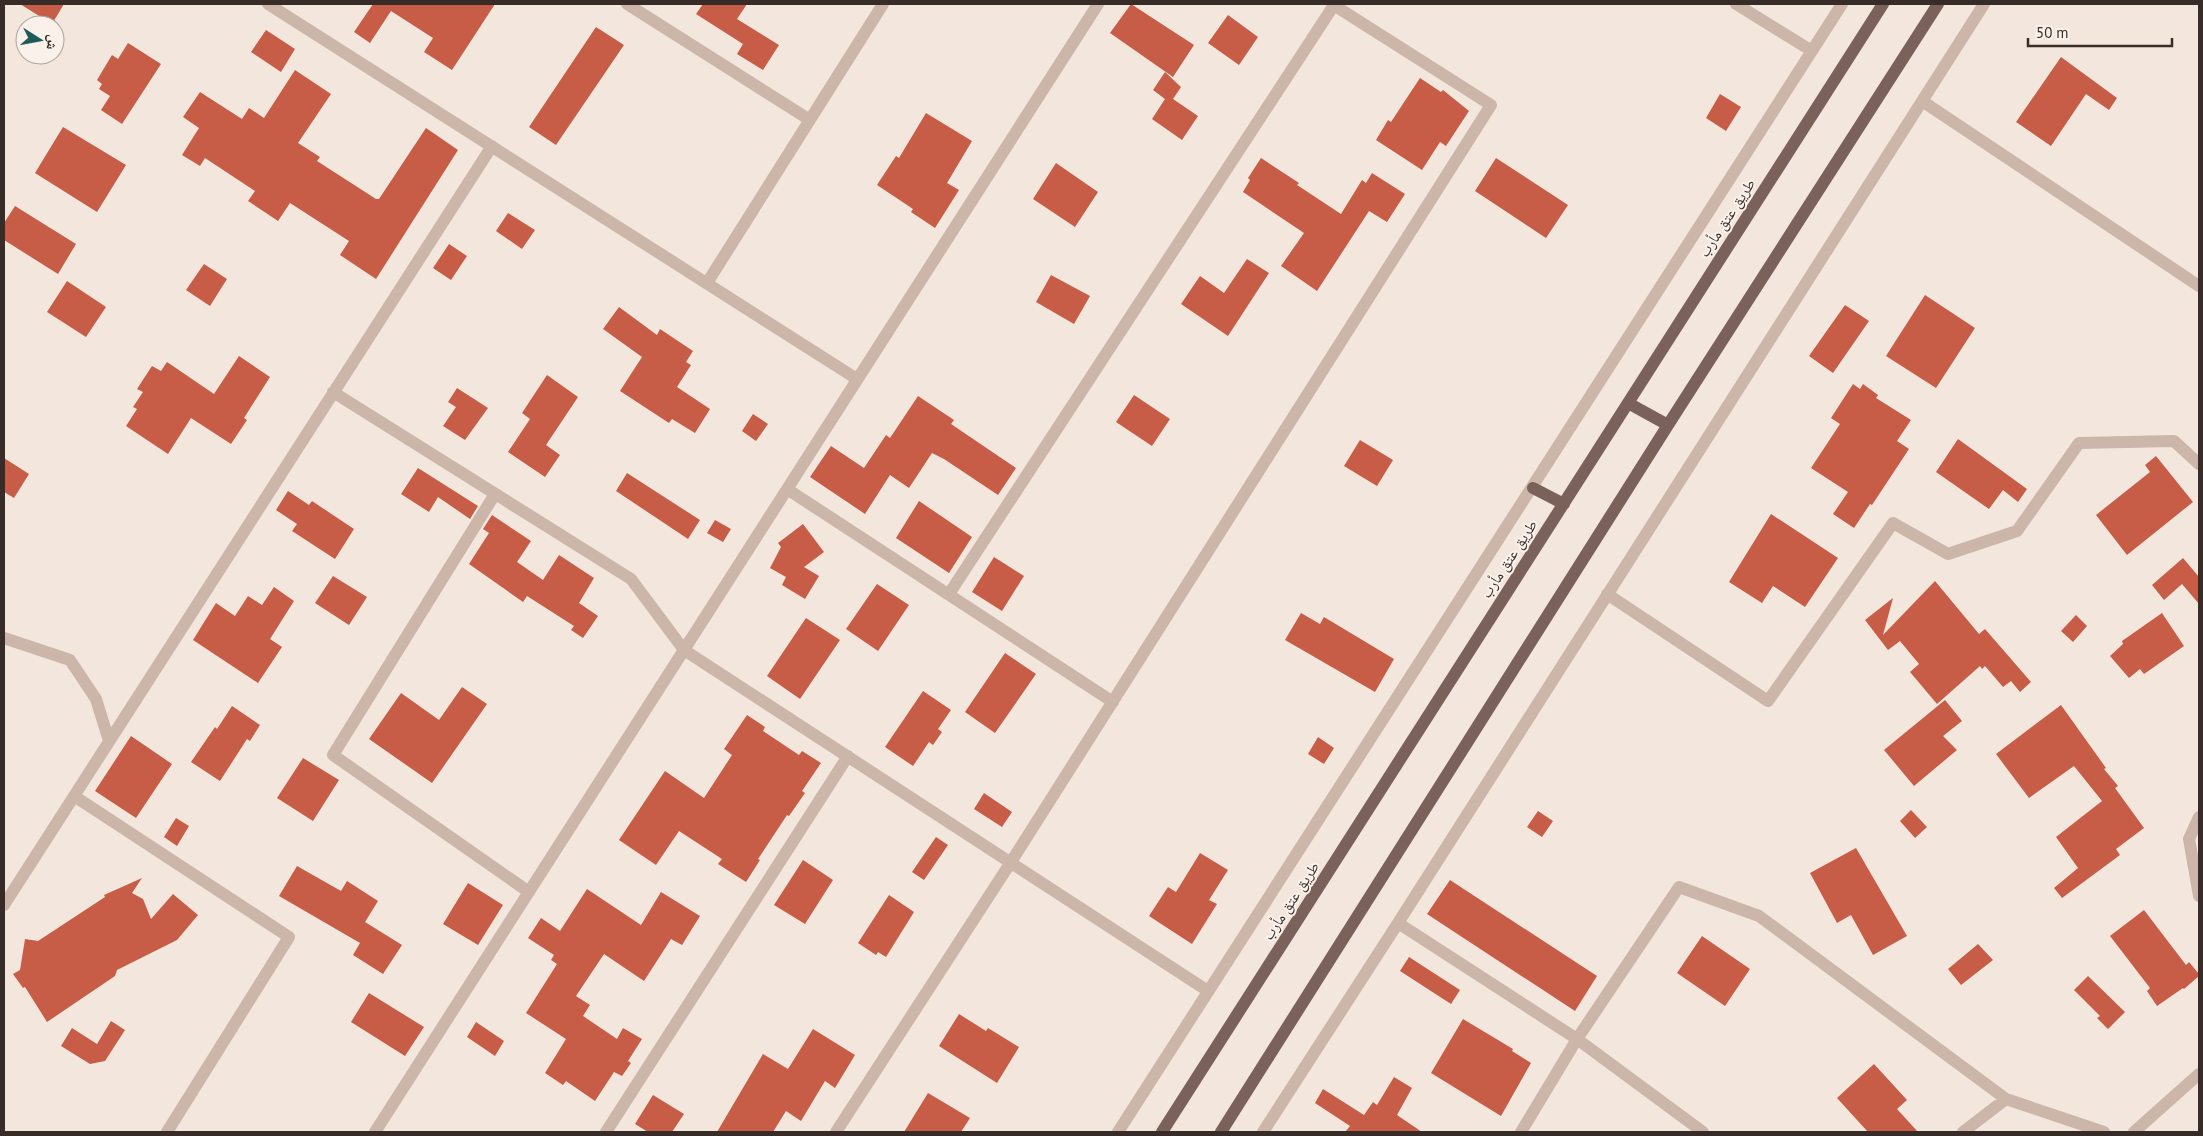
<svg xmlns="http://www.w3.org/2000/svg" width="2203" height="1136" viewBox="0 0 2203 1136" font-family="'PT Sans','Noto Naskh Arabic',sans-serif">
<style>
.building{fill:#c75c47}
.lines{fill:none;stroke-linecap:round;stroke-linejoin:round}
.street{stroke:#cbb6a9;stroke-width:12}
.primary{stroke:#7a625a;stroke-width:12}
.labels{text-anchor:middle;stroke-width:4;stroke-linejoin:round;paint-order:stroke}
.street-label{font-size:15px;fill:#382c29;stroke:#faf1ea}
</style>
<rect width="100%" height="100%" fill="#f3e7dd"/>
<path class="building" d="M 20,4 L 64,4 L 52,24 Z
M 373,4 L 495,4 L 452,70 L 424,52 L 433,38 L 391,11 L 370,43 L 354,32 Z
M 703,4 L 747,4 L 737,19 L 779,45 L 763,70 L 737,54 L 743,44 L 696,14 Z
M 1131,4 L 1194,45 L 1173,77 L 1110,33 Z
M 1228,15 L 1258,37 L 1239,65 L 1208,43 Z
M 596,27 L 624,45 L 556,145 L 529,127 Z
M 266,30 L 295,49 L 281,72 L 251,52 Z
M 128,43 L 161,64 L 122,124 L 101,110 L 110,96 L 99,89 L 102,84 L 97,80 L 112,55 L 118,59 Z
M 2061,57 L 2117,98 L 2109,110 L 2086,94 L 2051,146 L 2016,122 Z
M 295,70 L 331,94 L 298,143 L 320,157 L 317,161 L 376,199 L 379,199 L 426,128 L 458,150 L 376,279 L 340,255 L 349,241 L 290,203 L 278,221 L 248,201 L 255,191 L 205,158 L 200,166 L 182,155 L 199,128 L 183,117 L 200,92 L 242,119 L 249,108 L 264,118 Z
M 1165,72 L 1181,87 L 1173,99 L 1198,116 L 1182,140 L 1152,119 L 1165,99 L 1153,90 Z
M 1420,78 L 1441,92 L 1443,90 L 1469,111 L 1446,146 L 1440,142 L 1422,170 L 1376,140 L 1388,120 L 1391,122 Z
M 1720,94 L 1741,107 L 1726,131 L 1706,118 Z
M 926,113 L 972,141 L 947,183 L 959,190 L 935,228 L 911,212 L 913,209 L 877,185 L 896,156 L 899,158 Z
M 63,127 L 126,165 L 97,212 L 35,173 Z
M 1261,158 L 1299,183 L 1297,185 L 1341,214 L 1362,180 L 1366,183 L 1372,173 L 1405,194 L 1387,222 L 1369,211 L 1317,291 L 1281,266 L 1304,233 L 1243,192 L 1250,180 L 1248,178 Z
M 1496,158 L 1568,205 L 1546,238 L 1475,191 Z
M 1056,163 L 1098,192 L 1075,227 L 1033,199 Z
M 15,206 L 76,244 L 58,274 L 4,240 L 4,223 Z
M 508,213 L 535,230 L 522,249 L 496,231 Z
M 449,244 L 467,256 L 451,280 L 433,268 Z
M 1247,259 L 1269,273 L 1228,336 L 1181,304 L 1200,276 L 1224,293 Z
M 204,264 L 227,279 L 210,306 L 186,290 Z
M 1051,275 L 1090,296 L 1074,324 L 1036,302 Z
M 67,281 L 106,307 L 86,337 L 47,312 Z
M 1925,295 L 1975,328 L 1936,388 L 1886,356 Z
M 1845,305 L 1869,321 L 1833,373 L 1809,356 Z
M 619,307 L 657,335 L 660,329 L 693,351 L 686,362 L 691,365 L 677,387 L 710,409 L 695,433 L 672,419 L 669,423 L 620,391 L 642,357 L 603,329 Z
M 239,356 L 270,377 L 244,418 L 247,420 L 231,444 L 191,418 L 168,454 L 126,426 L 137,409 L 133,407 L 143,392 L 137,389 L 152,366 L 161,371 L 167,362 L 214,394 Z
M 547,375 L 578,397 L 546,445 L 560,455 L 545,477 L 508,452 L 530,419 L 522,413 Z
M 1853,384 L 1860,389 L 1863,384 L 1878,395 L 1876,398 L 1911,420 L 1897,441 L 1909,449 L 1872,505 L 1870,504 L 1854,528 L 1833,514 L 1848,492 L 1811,468 L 1840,424 L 1831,418 Z
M 457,388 L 488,408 L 465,440 L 443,426 L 456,407 L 448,402 Z
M 1134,395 L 1170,419 L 1152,446 L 1116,422 Z
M 918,396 L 954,420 L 951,424 L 1016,468 L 998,495 L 944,459 L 932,453 L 909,488 L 890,475 L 865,514 L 810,477 L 831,446 L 864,468 L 886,435 L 890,438 Z
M 753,414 L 768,424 L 756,441 L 742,431 Z
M 1958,439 L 2027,489 L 2018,502 L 2003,490 L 1989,509 L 1936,472 Z
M 1360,440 L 1393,460 L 1377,486 L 1344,466 Z
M 2156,456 L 2193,502 L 2127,555 L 2096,515 L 2150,472 L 2145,465 Z
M 4,458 L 29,474 L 14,498 L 4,492 Z
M 418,468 L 478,506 L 470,519 L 438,497 L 429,512 L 401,494 Z
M 627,473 L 700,520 L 688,539 L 616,491 Z
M 288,491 L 309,505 L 312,501 L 354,529 L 335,559 L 292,531 L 297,524 L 276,510 Z
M 919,501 L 972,537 L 949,573 L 896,538 Z
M 1771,514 L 1838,558 L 1805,607 L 1773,586 L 1762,603 L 1729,582 Z
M 492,515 L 531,541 L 517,562 L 543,580 L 559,555 L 594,578 L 579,603 L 598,616 L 583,638 L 571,630 L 574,626 L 527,596 L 523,602 L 469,564 L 489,533 L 483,529 Z
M 715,520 L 731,529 L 723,542 L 707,533 Z
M 803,524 L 824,552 L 804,567 L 819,576 L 805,599 L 782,585 L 786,577 L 770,568 L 781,547 L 778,543 Z
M 994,557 L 1024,576 L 1002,611 L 972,592 Z
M 2183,558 L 2199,577 L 2199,604 L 2182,584 L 2164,600 L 2152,585 Z
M 333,576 L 367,597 L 349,625 L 315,603 Z
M 1935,581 L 1979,634 L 1985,629 L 2031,682 L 2020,692 L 2011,681 L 2003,687 L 1985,666 L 1982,669 L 1980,666 L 1937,704 L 1910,672 L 1919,664 L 1900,641 L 1888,650 L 1865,620 L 1893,598 L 1883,635 Z
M 877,584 L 909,605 L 878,651 L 846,629 Z
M 274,587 L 294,601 L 270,639 L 282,647 L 258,683 L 193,640 L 216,603 L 235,616 L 248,596 L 262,605 Z
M 1301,613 L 1320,624 L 1324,617 L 1394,659 L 1375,692 L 1285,640 Z
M 2162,613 L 2184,646 L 2144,674 L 2140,669 L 2129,678 L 2110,656 L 2123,644 L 2122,641 Z
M 2076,615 L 2087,626 L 2073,642 L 2061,631 Z
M 806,618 L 840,640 L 800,699 L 767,676 Z
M 1005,653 L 1036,674 L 995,733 L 965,712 Z
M 462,687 L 487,704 L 432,783 L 369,739 L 401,693 L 439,720 Z
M 923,691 L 951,710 L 938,729 L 942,732 L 933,745 L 929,742 L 913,766 L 885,747 Z
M 1945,700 L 1962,721 L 1943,736 L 1957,750 L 1914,786 L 1884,750 Z
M 2061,705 L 2106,768 L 2104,769 L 2118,786 L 2115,788 L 2144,828 L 2116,849 L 2120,855 L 2062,898 L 2054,888 L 2078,868 L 2056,837 L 2102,801 L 2074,766 L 2029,798 L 1996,754 Z
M 232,706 L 260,725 L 250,741 L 247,739 L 220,781 L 191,762 L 215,727 L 217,729 Z
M 747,715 L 765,727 L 763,731 L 799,755 L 802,751 L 821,763 L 802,791 L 805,793 L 789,816 L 787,815 L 758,859 L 760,860 L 746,882 L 718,864 L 722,859 L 679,831 L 656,865 L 619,840 L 665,771 L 704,798 L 732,755 L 724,749 Z
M 131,736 L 172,764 L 136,818 L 95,791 Z
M 1318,737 L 1334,748 L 1324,764 L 1308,754 Z
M 303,758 L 339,780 L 313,821 L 277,798 Z
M 984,793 L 1012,812 L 1002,827 L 974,809 Z
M 1911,810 L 1927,827 L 1915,838 L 1900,821 Z
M 1538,811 L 1553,821 L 1542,837 L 1527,827 Z
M 176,818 L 189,826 L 177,846 L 164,837 Z
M 936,837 L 948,845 L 924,880 L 912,872 Z
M 1856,848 L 1907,936 L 1873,955 L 1851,915 L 1837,923 L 1810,873 Z
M 1200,853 L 1228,870 L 1209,900 L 1217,904 L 1192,944 L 1149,916 L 1168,887 L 1176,892 Z
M 803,860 L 833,880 L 805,924 L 774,905 Z
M 297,866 L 341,891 L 347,881 L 378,901 L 365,922 L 402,945 L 383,974 L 353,955 L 360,943 L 279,896 Z
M 142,878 L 132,893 L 143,899 L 151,919 L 173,894 L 198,915 L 177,940 L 117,970 L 115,976 L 47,1022 L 25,987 L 23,988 L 13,974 L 20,970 L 25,939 L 38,941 L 105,897 L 104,895 Z
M 1450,880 L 1597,976 L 1575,1011 L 1427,914 Z
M 468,883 L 503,905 L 478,945 L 443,924 Z
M 587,889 L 641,925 L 661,892 L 700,916 L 682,945 L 671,939 L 644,981 L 604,954 L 576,996 L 590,1005 L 583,1016 L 617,1039 L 623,1028 L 642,1039 L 628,1061 L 631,1063 L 622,1076 L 614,1072 L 595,1101 L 566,1081 L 563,1085 L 545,1073 L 566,1039 L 526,1013 L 557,964 L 551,960 L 554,955 L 528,938 L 541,918 L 560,931 Z
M 889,895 L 914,912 L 886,957 L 878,952 L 876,955 L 858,943 Z
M 2144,910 L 2186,965 L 2189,962 L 2199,974 L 2199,976 L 2184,989 L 2183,988 L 2157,1006 L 2147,991 L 2150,988 L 2110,936 Z
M 1702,936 L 1750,969 L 1725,1006 L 1677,973 Z
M 1978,944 L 1993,960 L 1961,985 L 1948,969 Z
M 1409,957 L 1460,990 L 1451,1004 L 1400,971 Z
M 2088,976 L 2125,1012 L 2108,1029 L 2097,1018 L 2100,1016 L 2074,990 Z
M 369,993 L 424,1027 L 405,1056 L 351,1022 Z
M 959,1014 L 986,1031 L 988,1028 L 1019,1047 L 997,1083 L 939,1046 Z
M 1463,1019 L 1513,1049 L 1512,1051 L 1531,1063 L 1501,1116 L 1431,1073 Z
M 111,1021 L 125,1030 L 105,1061 L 90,1064 L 61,1046 L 72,1028 L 97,1044 Z
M 476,1022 L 504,1041 L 495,1056 L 467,1037 Z
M 813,1029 L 855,1055 L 835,1088 L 825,1081 L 801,1121 L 786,1111 L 773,1132 L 717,1132 L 763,1054 L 788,1069 Z
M 1874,1064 L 1907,1100 L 1897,1109 L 1918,1132 L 1868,1132 L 1837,1098 Z
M 1394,1077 L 1412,1088 L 1397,1115 L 1422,1132 L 1345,1132 L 1350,1126 L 1315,1103 L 1323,1089 L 1364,1115 L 1373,1102 L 1377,1105 Z
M 928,1093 L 970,1118 L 961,1132 L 904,1132 Z
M 653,1095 L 684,1114 L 672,1132 L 648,1132 L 635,1124 Z"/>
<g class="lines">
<path class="street" d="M 268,4 L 857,379
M 627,4 L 810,120
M 1736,4 L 1812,51
M 1922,101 L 2199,286
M 707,283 L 883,4
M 333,392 L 631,579 L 684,650 L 1208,991
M 787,489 L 1113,702
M 495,494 L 333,755 L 529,892
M 949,594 L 1334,5
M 1607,594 L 1768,701 L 1893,523 L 1948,554 L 2017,531 L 2079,443 L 2174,441 L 2199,464
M 4,638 L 70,660 L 96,699 L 109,741
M 74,796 L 289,937 L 167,1132
M 2199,817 L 2189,839 L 2199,896
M 4,905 L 492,146
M 1398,923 L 1577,1039 L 1703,1132
M 375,1132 L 1098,4
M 606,1132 L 848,756
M 836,1132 L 1011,862 L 1491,105 L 1332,4
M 1118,1132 L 1842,4
M 1263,1132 L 1398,923 L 1984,4
M 1521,1132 L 1577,1039 L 1679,887 L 1759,916 L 2006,1099
M 1963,1132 L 2006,1099 L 2104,1132
M 2134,1132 L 2199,1074"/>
<path class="primary" d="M 1628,403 L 1668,425
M 1533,488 L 1564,504
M 1162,1132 L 1883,4
M 1221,1132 L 1668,425 L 1938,4"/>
</g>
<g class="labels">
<g class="street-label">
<text transform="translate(1727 218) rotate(-57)" y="5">طريق عتق مأرب</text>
<text transform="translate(1509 559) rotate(-57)" y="5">طريق عتق مأرب</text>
<text transform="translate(1291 901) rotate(-57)" y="5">طريق عتق مأرب</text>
</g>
</g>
<rect width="2203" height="1136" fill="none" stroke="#382c29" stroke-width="10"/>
<g transform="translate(40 40) rotate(101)"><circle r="24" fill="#faf1ea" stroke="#aca29d"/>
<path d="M0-4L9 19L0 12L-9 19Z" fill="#1e5a59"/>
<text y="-8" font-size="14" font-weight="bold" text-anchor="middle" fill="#382c29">ش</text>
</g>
<path d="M2028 38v8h144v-8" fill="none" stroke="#382c29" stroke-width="2.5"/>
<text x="2036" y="38" font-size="15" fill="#382c29" stroke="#faf1ea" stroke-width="4" paint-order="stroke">50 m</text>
</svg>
